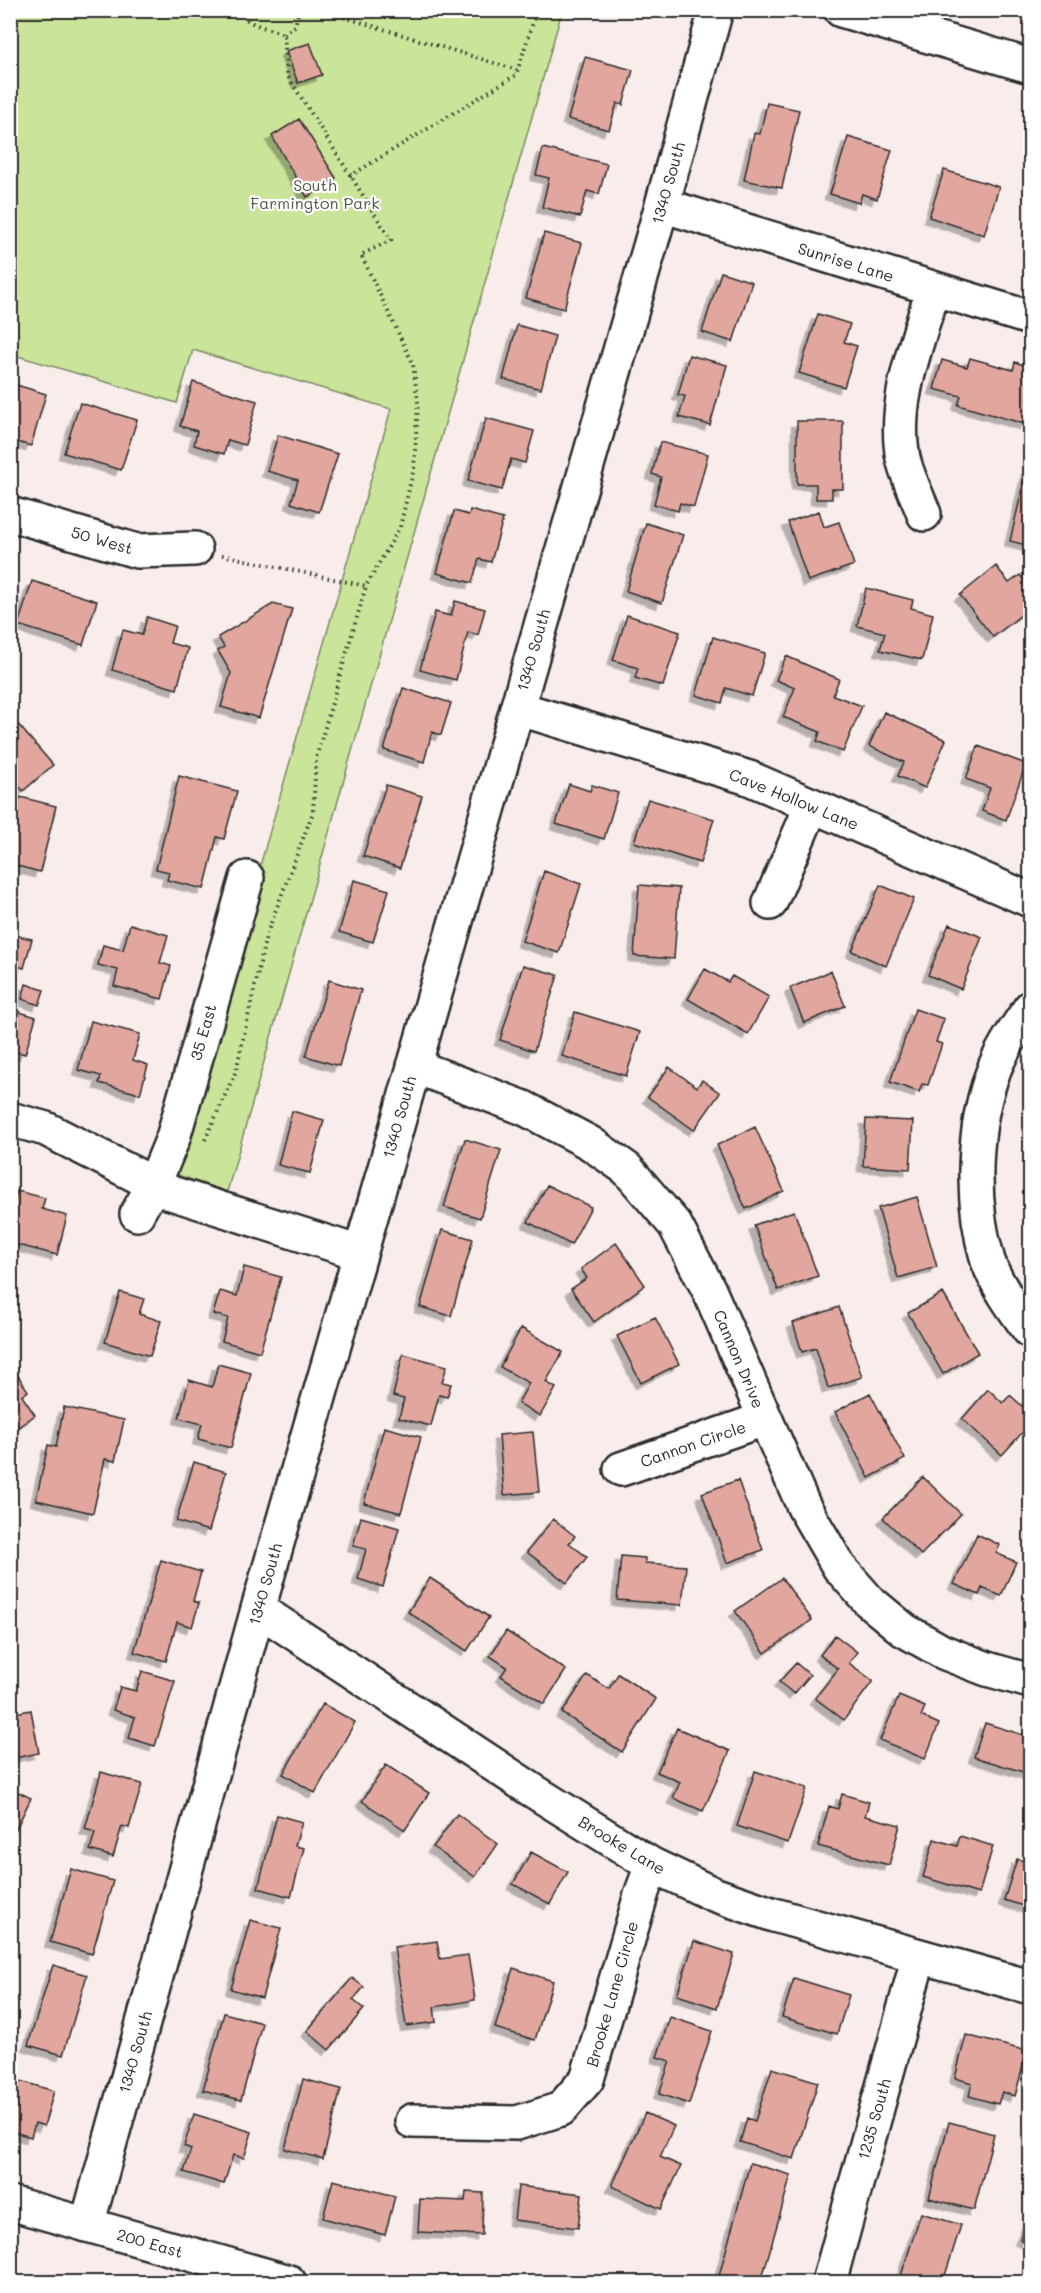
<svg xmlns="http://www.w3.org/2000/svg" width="1041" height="2293" viewBox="0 0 1041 2293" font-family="Mali,sans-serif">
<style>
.green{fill:#cae49a;stroke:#7a8862;stroke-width:1.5}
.building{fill:#e1a79f;stroke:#2b2b2b;stroke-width:1.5;filter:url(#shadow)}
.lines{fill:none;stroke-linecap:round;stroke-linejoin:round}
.minor-casing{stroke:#2b2b2b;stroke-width:38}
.major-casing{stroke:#2b2b2b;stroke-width:38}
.path{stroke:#2b2b2b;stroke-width:4;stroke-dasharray:1.5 4.5;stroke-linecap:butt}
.minor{stroke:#fff;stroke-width:33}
.major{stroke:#fff;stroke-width:33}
.labels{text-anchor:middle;stroke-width:4.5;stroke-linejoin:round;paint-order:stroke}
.street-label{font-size:16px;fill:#2b2b2b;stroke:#fff}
.park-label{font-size:16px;fill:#535947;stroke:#fff}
</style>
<defs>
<filter id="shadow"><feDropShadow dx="-5.5" dy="5.5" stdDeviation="0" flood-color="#0004"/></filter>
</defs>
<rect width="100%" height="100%" fill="#f9edec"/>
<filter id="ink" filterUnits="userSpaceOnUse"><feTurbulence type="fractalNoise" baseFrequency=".0167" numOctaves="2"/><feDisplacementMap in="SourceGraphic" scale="12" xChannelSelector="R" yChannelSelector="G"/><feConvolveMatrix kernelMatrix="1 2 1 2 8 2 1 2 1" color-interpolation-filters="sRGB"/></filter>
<g filter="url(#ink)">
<path class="green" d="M 10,11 L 562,11 L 227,1192 L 172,1173 L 391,409 L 193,350 L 177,403 L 11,354 Z"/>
<path class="building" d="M 310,43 L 322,75 L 298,83 L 286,51 Z
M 585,57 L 633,70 L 623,105 L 617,103 L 609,130 L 568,119 Z
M 767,103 L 799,110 L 782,188 L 744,180 L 754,133 L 760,134 Z
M 299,119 L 336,178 L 307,197 L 272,136 Z
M 848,137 L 892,150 L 877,199 L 862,194 L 859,203 L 830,194 Z
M 543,148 L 607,164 L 599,194 L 587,191 L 580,217 L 542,207 L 549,178 L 536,175 Z
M 944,170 L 999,187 L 984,235 L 929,217 Z
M 544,233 L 582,243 L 564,309 L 526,298 Z
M 721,272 L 752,282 L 733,342 L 702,332 Z
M 818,314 L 850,324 L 844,342 L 857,346 L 844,387 L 799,373 Z
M 517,325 L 555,336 L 541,389 L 503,379 Z
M 689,355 L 727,365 L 710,425 L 679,417 L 685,396 L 678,395 Z
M 970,358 L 1013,370 L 1015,362 L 1030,367 L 1030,404 L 1025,424 L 958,405 L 961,396 L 934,389 L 942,360 L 967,367 Z
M 193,382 L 257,401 L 245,445 L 228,440 L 224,454 L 194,445 L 197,431 L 180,426 Z
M 10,383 L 46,394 L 31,446 L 10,440 Z
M 80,403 L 137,420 L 121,470 L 64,453 Z
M 486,418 L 534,431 L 525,463 L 511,459 L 502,490 L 468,481 Z
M 797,421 L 843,421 L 843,489 L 832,489 L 832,499 L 816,499 L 816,484 L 797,484 Z
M 278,435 L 338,454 L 319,512 L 291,503 L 298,480 L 267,471 Z
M 660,442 L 708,454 L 694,507 L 680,503 L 678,511 L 654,504 L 661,477 L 652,474 Z
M 1027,469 L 1030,469 L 1030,546 L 1010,541 Z
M 470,510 L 503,519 L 491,562 L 479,559 L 472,583 L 437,573 L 454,511 L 469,515 Z
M 819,511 L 824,527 L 839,522 L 854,565 L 808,581 L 788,522 Z
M 646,523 L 683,535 L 662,603 L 626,591 Z
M 996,566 L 1009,583 L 1020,575 L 1030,588 L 1030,608 L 993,637 L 960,595 Z
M 32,581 L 97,601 L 83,645 L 18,625 Z
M 866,588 L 913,600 L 911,608 L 933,614 L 922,660 L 880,650 L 885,633 L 857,626 Z
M 455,601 L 485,609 L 478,635 L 468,632 L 456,680 L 420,670 L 435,612 L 451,616 Z
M 273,604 L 292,609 L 259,718 L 221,707 L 231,673 L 218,651 L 224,647 L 218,637 Z
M 627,615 L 680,632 L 663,686 L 635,678 L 638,668 L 613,660 Z
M 147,617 L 175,626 L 170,643 L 188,648 L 177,689 L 112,670 L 123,630 L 142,635 Z
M 713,637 L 765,653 L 752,696 L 726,688 L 722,703 L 696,695 Z
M 786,656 L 839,679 L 833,695 L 862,706 L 843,752 L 817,741 L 820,732 L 783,717 L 795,688 L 776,680 Z
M 403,688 L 451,703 L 441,735 L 432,732 L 424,762 L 384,750 Z
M 884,712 L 946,740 L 925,788 L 898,776 L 904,762 L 869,746 Z
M 10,715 L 53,765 L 23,791 L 10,776 Z
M 978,746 L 1026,764 L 1006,820 L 982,811 L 990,788 L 966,779 Z
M 179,776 L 237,791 L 224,839 L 217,837 L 204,889 L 167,880 L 169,872 L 156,869 Z
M 569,784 L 590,791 L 592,785 L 618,793 L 604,839 L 556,824 Z
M 386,785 L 422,796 L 400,868 L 363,856 Z
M 20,797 L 56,806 L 40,872 L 10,864 L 10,835 Z
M 648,799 L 714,819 L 700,863 L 634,842 Z
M 544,871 L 581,884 L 559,953 L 522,941 Z
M 354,880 L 389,890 L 373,942 L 339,932 Z
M 639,885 L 679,888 L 674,959 L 634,956 Z
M 880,885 L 914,899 L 886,966 L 852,951 Z
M 130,924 L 168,935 L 160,963 L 171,966 L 162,999 L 114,986 L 118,970 L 98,965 L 103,945 L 123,950 Z
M 949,924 L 982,937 L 961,989 L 928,975 Z
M 10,934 L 32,939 L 24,968 L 10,964 Z
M 523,965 L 558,975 L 534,1051 L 500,1040 Z
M 705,969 L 728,982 L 732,976 L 769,997 L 748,1034 L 688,999 Z
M 831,971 L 845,1006 L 804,1023 L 790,988 Z
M 329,980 L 361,990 L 339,1066 L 306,1056 Z
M 26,984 L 44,990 L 39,1005 L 22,999 Z
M 10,1009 L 36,1017 L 25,1054 L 10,1050 Z
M 915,1009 L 944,1019 L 936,1042 L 942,1044 L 928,1085 L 922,1084 L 919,1092 L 890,1082 Z
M 575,1012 L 640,1032 L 626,1076 L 562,1056 Z
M 91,1021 L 140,1034 L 133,1060 L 148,1065 L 140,1094 L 99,1083 L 101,1076 L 78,1070 Z
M 669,1067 L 697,1087 L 702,1080 L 720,1093 L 694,1130 L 648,1097 Z
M 292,1111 L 324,1120 L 310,1173 L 278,1165 Z
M 866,1119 L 913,1121 L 910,1169 L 863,1166 Z
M 755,1127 L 784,1191 L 746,1209 L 717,1145 Z
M 465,1139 L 501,1150 L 480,1218 L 444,1207 Z
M 547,1185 L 591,1207 L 571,1245 L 528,1222 Z
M 17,1191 L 45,1198 L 42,1209 L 67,1216 L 57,1255 L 10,1243 L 10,1218 Z
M 917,1197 L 937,1267 L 898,1278 L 878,1208 Z
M 794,1211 L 818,1276 L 778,1290 L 754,1225 Z
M 442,1230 L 473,1239 L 451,1316 L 420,1307 Z
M 616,1243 L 645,1285 L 594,1322 L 571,1289 L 587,1278 L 581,1269 Z
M 244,1267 L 281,1277 L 260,1352 L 222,1341 L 228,1318 L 213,1314 L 220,1291 L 237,1296 Z
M 120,1292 L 144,1299 L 139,1314 L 161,1321 L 150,1356 L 105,1342 Z
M 943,1293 L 978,1353 L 943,1374 L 908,1313 Z
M 839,1307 L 862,1377 L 828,1388 L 816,1348 L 802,1352 L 793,1323 Z
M 655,1317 L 679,1364 L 641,1383 L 617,1336 Z
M 521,1328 L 563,1352 L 546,1382 L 556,1388 L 540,1416 L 518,1403 L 529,1383 L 500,1367 Z
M 403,1354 L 447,1366 L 442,1382 L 451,1384 L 447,1397 L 439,1395 L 431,1426 L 399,1418 L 404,1399 L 393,1396 Z
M 218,1364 L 251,1373 L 231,1448 L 198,1439 L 202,1424 L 179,1418 L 189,1380 L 212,1387 Z
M 11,1365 L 28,1391 L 22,1396 L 35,1415 L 10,1433 Z
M 988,1389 L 1003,1403 L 1010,1395 L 1030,1413 L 1030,1424 L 1002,1455 L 962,1419 Z
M 870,1393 L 905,1459 L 869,1478 L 835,1412 Z
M 64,1407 L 124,1420 L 115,1461 L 105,1459 L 93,1513 L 36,1500 L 48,1445 L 56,1447 Z
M 384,1427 L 421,1437 L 401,1513 L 364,1503 Z
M 533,1432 L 539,1492 L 504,1495 L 499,1435 Z
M 194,1462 L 226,1472 L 209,1531 L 176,1521 Z
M 923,1477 L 961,1514 L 921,1555 L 883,1518 Z
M 738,1480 L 763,1550 L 727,1563 L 702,1493 Z
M 361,1517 L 399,1528 L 383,1587 L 358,1579 L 366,1549 L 353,1546 Z
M 553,1519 L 575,1536 L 569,1543 L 587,1557 L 567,1583 L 527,1552 Z
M 977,1534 L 1000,1545 L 996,1553 L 1016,1562 L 1001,1596 L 982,1588 L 979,1595 L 954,1584 Z
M 621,1556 L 645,1558 L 645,1563 L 686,1566 L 682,1605 L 617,1600 Z
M 161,1560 L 201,1572 L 193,1601 L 199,1603 L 192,1627 L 177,1622 L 166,1661 L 134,1652 Z
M 430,1578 L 489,1617 L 467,1651 L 408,1612 Z
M 782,1578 L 812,1620 L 765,1653 L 735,1611 Z
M 506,1631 L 566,1670 L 544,1704 L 501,1676 L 507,1667 L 490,1656 Z
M 835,1635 L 857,1652 L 849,1663 L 873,1681 L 844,1720 L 815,1698 L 838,1669 L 820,1655 Z
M 796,1663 L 810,1675 L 794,1694 L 779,1682 Z
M 142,1671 L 175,1681 L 155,1746 L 129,1738 L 135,1717 L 113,1710 L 120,1687 L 136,1691 Z
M 618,1674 L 656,1699 L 622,1752 L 562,1713 L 587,1675 L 609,1689 Z
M 899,1696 L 925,1707 L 921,1716 L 939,1724 L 925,1759 L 880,1740 Z
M 323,1704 L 355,1722 L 315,1793 L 283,1774 Z
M 31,1710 L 39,1753 L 10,1759 L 10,1714 Z
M 985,1723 L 1030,1737 L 1030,1774 L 974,1757 Z
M 677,1728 L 730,1751 L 703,1811 L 673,1798 L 680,1782 L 657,1772 Z
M 386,1765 L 429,1793 L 405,1830 L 362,1801 Z
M 755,1771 L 807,1788 L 788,1843 L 737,1826 Z
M 101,1772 L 142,1784 L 129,1828 L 122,1826 L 113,1857 L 90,1850 L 95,1832 L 85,1829 Z
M 10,1788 L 31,1798 L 11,1839 L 10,1839 Z
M 842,1794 L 869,1802 L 865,1816 L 900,1825 L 889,1865 L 818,1846 L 829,1806 L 838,1809 Z
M 457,1814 L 498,1844 L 475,1877 L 433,1847 Z
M 277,1815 L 302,1822 L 295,1846 L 304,1848 L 291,1897 L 258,1888 Z
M 960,1836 L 993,1846 L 979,1894 L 923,1877 L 934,1839 L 957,1846 Z
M 531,1852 L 568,1872 L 550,1904 L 513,1884 Z
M 1017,1859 L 1030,1863 L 1030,1908 L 1004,1900 Z
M 71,1869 L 113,1881 L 92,1954 L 50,1942 Z
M 250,1920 L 281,1928 L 262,1998 L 231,1989 Z
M 437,1941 L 440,1959 L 468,1955 L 475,2000 L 434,2007 L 436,2022 L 406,2026 L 394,1947 Z
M 694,1941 L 734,1954 L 717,2008 L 677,1995 Z
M 53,1965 L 87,1975 L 63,2055 L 28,2045 Z
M 513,1968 L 553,1981 L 535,2040 L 495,2028 Z
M 352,1978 L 364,1987 L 353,2000 L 364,2009 L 329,2050 L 307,2031 Z
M 794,1978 L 849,1995 L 837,2034 L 782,2017 Z
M 224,2013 L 262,2023 L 241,2100 L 203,2090 Z
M 670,2017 L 712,2031 L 689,2104 L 659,2094 L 670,2061 L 657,2057 Z
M 966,2035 L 1027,2051 L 1015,2096 L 1002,2092 L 998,2104 L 969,2096 L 972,2083 L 955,2078 Z
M 772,2068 L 818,2082 L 794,2159 L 740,2142 L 747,2118 L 755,2121 Z
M 10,2078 L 54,2091 L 44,2126 L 35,2123 L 31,2137 L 10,2131 Z
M 303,2079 L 341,2089 L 323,2159 L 285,2149 Z
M 645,2113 L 674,2126 L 660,2157 L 681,2166 L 661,2209 L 612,2186 Z
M 194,2114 L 252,2132 L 244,2158 L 233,2155 L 224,2184 L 184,2172 L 191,2149 L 184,2146 Z
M 949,2122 L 994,2134 L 974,2210 L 929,2198 Z
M 750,2163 L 791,2175 L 761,2282 L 742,2282 L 719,2276 Z
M 333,2180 L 395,2196 L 385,2235 L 323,2218 Z
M 518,2186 L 582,2194 L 578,2228 L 514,2220 Z
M 466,2192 L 483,2193 L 482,2235 L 418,2232 L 420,2199 L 465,2201 Z
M 921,2213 L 961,2225 L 943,2282 L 899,2282 Z
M 1030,2218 L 1030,2244 L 1020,2239 Z"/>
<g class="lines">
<defs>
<path id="minor" d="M 841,10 L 1030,66
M 662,205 L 1030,318
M 10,514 L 137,551 L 195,549
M 924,514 C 917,495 905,473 902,453 C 894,397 918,342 933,289
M 517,708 L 749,778 L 1030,900
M 770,903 L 812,805
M 1030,1008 C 1017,1027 1004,1046 995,1067 C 972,1126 970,1201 988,1261 C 997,1286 1015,1310 1030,1331
M 414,1066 L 524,1108 L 590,1143 L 627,1169 L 675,1225 L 709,1290 L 804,1507 L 839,1567 L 869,1601 L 904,1630 L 943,1652 L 987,1669 L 1030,1681
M 10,1119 L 46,1129 L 171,1193 L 360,1253
M 137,1214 L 154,1184 L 173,1138 L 247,878
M 621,1469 L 764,1419
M 258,1609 L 532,1790 L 652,1865 L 713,1894 L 774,1915 L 1030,1987
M 412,2121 L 517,2123 L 561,2109 L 587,2079 L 642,1892 L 652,1865
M 87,2225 L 258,1609 L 662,205 L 716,10
M 829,2282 L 919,1956"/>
<path id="major" d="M 10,2203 L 289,2282"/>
</defs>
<use href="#minor" class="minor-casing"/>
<use href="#major" class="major-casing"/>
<path class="path" d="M 321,10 L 517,70
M 284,34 L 295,26 L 299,10
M 350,176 L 516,75 L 537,10
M 222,555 L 366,586
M 205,1140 L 236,1071 L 266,936 L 313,812 L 316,758 L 366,586 L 400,527 L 414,468 L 418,403 L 413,364 L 361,255 L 391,240 L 287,75 L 284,34 C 272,29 255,27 245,18 L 244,10"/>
<use href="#minor" class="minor"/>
<use href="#major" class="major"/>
</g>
</g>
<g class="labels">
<g class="street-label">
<text transform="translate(668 183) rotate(-74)" y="6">1340 South</text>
<text transform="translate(846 262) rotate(17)" y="6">Sunrise Lane</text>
<text transform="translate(102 540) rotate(16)" y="6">50 West</text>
<text transform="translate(533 650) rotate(-74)" y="6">1340 South</text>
<text transform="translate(794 799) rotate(22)" y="6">Cave Hollow Lane</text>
<text transform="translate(203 1032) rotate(-74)" y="6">35 East</text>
<text transform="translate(399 1117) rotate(-74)" y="6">1340 South</text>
<text transform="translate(739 1359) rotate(67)" y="6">Cannon Drive</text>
<text transform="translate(693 1444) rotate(-19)" y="6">Cannon Circle</text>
<text transform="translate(265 1584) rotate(-74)" y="6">1340 South</text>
<text transform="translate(622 1845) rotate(31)" y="6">Brooke Lane</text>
<text transform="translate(612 1994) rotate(-74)" y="6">Brooke Lane Circle</text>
<text transform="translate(135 2052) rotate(-74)" y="6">1340 South</text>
<text transform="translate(874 2119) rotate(-74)" y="6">1235 South</text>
<text transform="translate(150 2243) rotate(16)" y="6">200 East</text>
</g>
<g class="park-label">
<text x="315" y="191">South<tspan x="315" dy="18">Farmington Park</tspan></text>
</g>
</g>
<rect width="1041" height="2293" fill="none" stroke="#fff" stroke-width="36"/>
<rect x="18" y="18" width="1005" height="2257" fill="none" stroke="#2b2b2b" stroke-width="2" filter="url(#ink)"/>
</svg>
